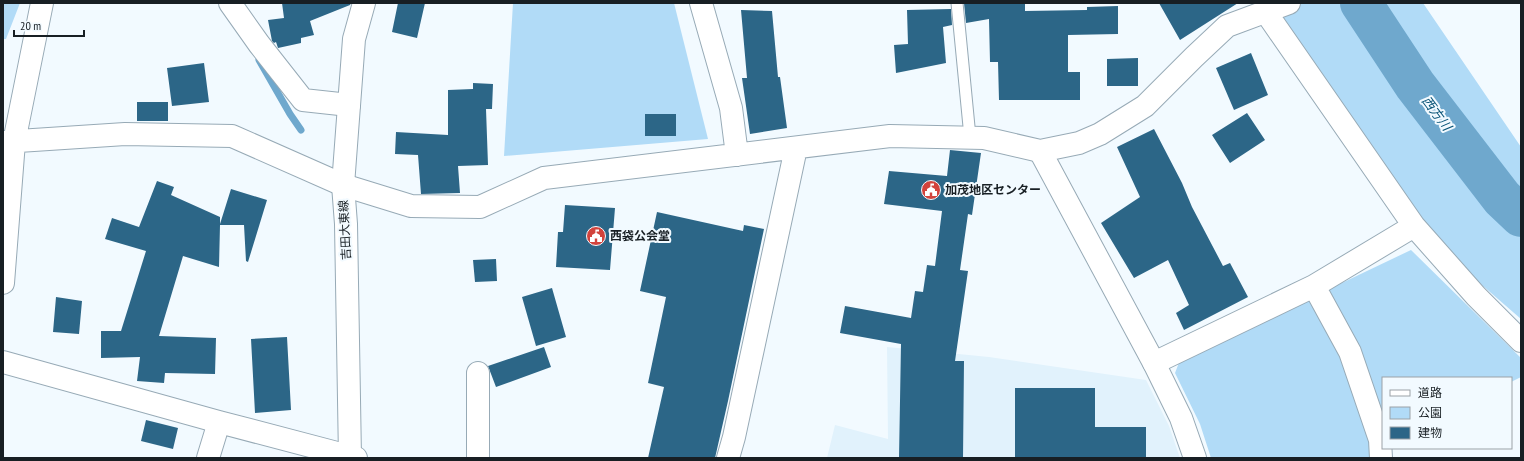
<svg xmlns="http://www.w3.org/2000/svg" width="1524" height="461" viewBox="0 0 1524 461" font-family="'PT Sans Narrow','Noto Sans JP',sans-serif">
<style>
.built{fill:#e1f2fc}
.green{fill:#b1dbf7}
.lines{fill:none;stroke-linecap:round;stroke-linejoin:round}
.stream{stroke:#6fa8cd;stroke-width:7}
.river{stroke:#6fa8cd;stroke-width:42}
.building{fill:#2c6687}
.lane-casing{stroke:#97aab6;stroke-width:13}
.street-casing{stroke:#97aab6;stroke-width:24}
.secondary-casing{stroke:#97aab6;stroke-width:24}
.primary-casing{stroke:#97aab6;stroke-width:24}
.lane{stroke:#fff;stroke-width:11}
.street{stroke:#fff;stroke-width:22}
.secondary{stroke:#fff;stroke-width:22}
.primary{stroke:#fff;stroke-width:22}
.labels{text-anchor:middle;stroke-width:4;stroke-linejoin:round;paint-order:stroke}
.poi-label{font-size:12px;font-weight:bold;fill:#181f24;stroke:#f2faff;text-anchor:start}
.street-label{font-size:12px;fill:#181f24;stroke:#f2faff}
.water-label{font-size:13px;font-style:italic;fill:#065276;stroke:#f2faff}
</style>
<rect width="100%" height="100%" fill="#f2faff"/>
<path class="built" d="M 887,347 L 989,357 L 1146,380 L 1169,426 L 1180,458 L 827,458 L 835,425 L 888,439 Z"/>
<path class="green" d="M 3,3 L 20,3 L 6,39 L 3,39 Z
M 513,3 L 674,3 L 708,139 L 504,156 Z
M 1266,3 L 1423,3 L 1521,147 L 1521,319 L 1414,226 Z
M 1411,250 L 1521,358 L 1521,377 L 1511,382 L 1511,378 L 1383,378 L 1383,415 L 1380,416 L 1372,458 L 1211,458 L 1200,424 L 1175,373 L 1180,360 Z"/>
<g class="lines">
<path class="stream" d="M 259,60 L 290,114 L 301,130"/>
<path class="river" d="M 1361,3 L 1415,85 L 1502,198 L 1521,216"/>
</g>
<path class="building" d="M 282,3 L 351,3 L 350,5 L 310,21 L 314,35 L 301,38 L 301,43 L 278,48 L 276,42 L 274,43 L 272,41 L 268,20 L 284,18 Z
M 398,3 L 425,3 L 417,38 L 392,32 Z
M 964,3 L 1025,3 L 1025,11 L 1087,10 L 1087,7 L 1118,6 L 1118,34 L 1068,35 L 1068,72 L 1080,72 L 1080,100 L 999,100 L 998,62 L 990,62 L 989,19 L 966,23 Z
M 1159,3 L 1238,3 L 1180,40 Z
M 951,9 L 952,25 L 943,27 L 946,63 L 896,73 L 894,45 L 908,44 L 907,10 Z
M 741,10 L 772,11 L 778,77 L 780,77 L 787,128 L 750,134 L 742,78 L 747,78 Z
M 1251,53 L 1268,95 L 1234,110 L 1216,68 Z
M 1138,58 L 1138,86 L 1107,86 L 1107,59 Z
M 204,63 L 209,102 L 172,106 L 167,68 Z
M 473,83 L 493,84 L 492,109 L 486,109 L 488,165 L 458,166 L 460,193 L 421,194 L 418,155 L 395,154 L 396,132 L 448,135 L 448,90 L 473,89 Z
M 137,102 L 168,102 L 168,121 L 137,121 Z
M 1247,113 L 1265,140 L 1230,163 L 1212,135 Z
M 645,114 L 676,114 L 676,136 L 645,136 Z
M 1154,129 L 1182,183 L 1192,207 L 1223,266 L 1230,263 L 1248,297 L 1184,330 L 1176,313 L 1189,305 L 1168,260 L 1134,278 L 1101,223 L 1140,197 L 1117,147 Z
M 950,150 L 981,153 L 972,215 L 968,214 L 960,270 L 968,271 L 955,361 L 964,361 L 963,458 L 899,458 L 901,344 L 840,333 L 845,306 L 911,318 L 915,291 L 923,292 L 927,265 L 935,266 L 942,211 L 884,204 L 889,171 L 947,176 Z
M 157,181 L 174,187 L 171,195 L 220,217 L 220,224 L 231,189 L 267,200 L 248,262 L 246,261 L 244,225 L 220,225 L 219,267 L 183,256 L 159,336 L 216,338 L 215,374 L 165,373 L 164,383 L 137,381 L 140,357 L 101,358 L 101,331 L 121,331 L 146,251 L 105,239 L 112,218 L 139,227 Z
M 565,205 L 615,208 L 610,270 L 556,267 L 558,232 L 563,232 Z
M 657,212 L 743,231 L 744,225 L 764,229 L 728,401 L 715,458 L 648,458 L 664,387 L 648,383 L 666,297 L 640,291 Z
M 496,259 L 497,281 L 475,282 L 473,260 Z
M 552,288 L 566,337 L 536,346 L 522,297 Z
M 56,297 L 82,301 L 79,334 L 53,332 Z
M 287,337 L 291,410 L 255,413 L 251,339 Z
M 544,347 L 551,367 L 496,387 L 488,366 Z
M 1015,388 L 1095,388 L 1095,427 L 1146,427 L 1146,458 L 1015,458 Z
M 146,420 L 178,428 L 173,449 L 141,441 Z"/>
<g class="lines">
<defs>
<path id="lane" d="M 957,3 L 970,137"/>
<path id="street" d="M 230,3 L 259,44 L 303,100 L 349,105
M 701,3 L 731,108 L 737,155
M 1265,11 L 1414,226 L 1476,296 L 1521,341
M 3,142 L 125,134 L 232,136 L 343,185 L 411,206 L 480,207 L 544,178 L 890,136 L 984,138 L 1040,151 L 1079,143 L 1100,134 L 1145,106 L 1194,57 L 1227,26 L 1289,3
M 3,283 L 14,142 L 42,3
M 1314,286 L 1350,352 L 1380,440 L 1381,458
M 3,362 L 219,422 L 356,458
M 1154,363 L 1314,286 L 1414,226
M 478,373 L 478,458
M 208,458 L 219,422
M 728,458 L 734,437 L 796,148"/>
<path id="secondary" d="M 1040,151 L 1154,363 L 1181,418 L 1195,458"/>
<path id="primary" d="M 350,458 L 346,224 L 343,185 L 354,39 L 364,3"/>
</defs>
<use href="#lane" class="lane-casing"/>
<use href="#street" class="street-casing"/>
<use href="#secondary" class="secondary-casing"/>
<use href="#primary" class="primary-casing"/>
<use href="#lane" class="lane"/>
<use href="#street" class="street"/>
<use href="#secondary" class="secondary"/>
<use href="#primary" class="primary"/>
</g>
<defs>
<symbol id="civic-disc" viewBox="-11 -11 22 22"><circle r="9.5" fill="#d2433c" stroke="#f2faff"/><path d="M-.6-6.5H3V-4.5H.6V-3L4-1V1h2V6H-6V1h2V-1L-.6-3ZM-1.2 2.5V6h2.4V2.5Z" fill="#fff"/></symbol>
</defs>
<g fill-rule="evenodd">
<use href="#civic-disc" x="920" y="179" width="22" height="22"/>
<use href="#civic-disc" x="585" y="225" width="22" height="22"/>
</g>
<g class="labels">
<g class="poi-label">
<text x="945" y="194">加茂地区センター</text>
<text x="610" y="240">西袋公会堂</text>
</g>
<g class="street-label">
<text transform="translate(345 230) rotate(-93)" y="4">吉田大東線</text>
</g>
<g class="water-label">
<text transform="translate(1437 113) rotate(53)" y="5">西方川</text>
</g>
</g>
<rect width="1524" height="461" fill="none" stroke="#181f24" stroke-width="8"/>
<rect x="1382" y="377" width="130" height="72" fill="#f2faff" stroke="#9ba2a7"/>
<rect x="1390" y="390" width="20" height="6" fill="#ffffff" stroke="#9ba2a7"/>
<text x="1418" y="397" font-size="12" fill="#181f24">道路</text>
<rect x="1390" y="407" width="20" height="12" fill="#b1dbf7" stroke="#9ba2a7"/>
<text x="1418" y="417" font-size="12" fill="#181f24">公園</text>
<rect x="1390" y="427" width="20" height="12" fill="#2c6687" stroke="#9ba2a7"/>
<text x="1418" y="437" font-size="12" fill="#181f24">建物</text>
<path d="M14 30v6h70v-6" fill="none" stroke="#181f24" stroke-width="2"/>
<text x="20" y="30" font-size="12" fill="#181f24" stroke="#f2faff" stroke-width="3" paint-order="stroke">20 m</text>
</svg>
